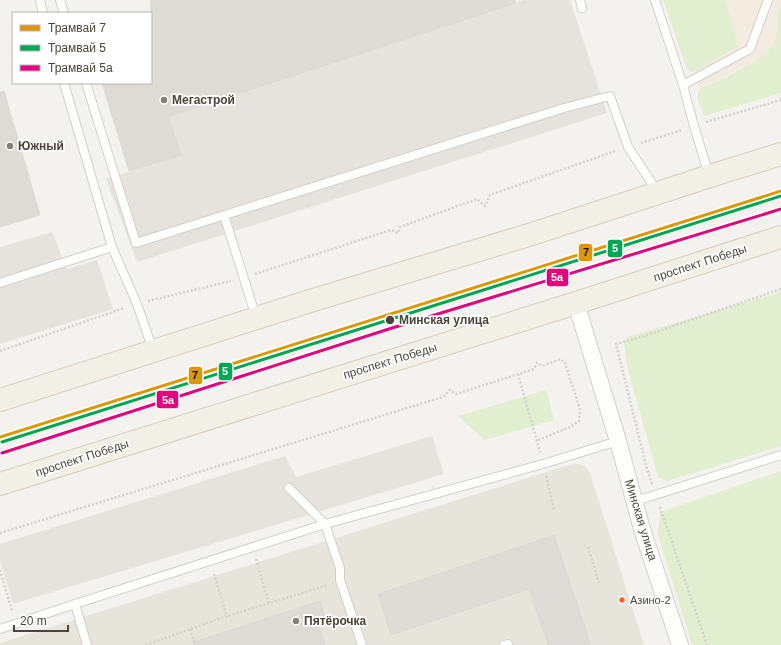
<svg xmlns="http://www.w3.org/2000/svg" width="781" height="645" viewBox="0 0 781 645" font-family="Helvetica,sans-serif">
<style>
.residential{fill:#e7e4dc}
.commercial{fill:#f3ebdf}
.green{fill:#e1eecf}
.parking{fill:#e6e3df}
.building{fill:#dedbd6;stroke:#dcd9d4}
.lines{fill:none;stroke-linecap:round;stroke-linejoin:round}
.lane-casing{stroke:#d2d0cb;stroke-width:10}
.street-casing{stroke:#d2d0cb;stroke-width:18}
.primary-casing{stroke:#d6cebb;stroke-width:24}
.path{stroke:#d3d2cc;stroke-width:2.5;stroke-dasharray:2 2;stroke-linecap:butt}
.lane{stroke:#fdfdfc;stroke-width:8}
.street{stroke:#fdfdfc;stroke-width:16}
.primary{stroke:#f2efe6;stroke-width:22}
.tram-1-casing{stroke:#fff;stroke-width:6}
.tram-2-casing{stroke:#fff;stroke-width:6}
.tram-3-casing{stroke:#fff;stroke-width:6}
.tram-1{stroke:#dd9709;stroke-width:3}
.tram-2{stroke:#00a651;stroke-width:3}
.tram-3{stroke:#e5007d;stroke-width:3}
.poi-dot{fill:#868178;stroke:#fff;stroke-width:1.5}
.stop-dot{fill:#4b4439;stroke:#fff;stroke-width:1.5}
.bus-dot{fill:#f26522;stroke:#fff;stroke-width:1.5}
.labels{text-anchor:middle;stroke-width:3.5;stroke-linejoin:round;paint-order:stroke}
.bus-label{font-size:11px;fill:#4b4439;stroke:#fff;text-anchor:start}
.poi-label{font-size:12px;font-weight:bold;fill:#4b4439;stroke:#fff;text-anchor:start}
.street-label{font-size:12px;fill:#4b4439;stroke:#fff}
.stop-label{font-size:12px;font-weight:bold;fill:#4b4439;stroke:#fff;text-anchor:start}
.line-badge{stroke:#fff;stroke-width:1.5}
.badge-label{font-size:11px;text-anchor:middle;font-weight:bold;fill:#fff}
.pale-badge-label{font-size:11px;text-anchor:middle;font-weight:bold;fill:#111}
</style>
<rect width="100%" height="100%" fill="#f4f2ee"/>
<path class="residential" d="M 572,464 L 579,464 L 586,467 L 590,473 L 644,645 L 0,645 L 0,643 Z"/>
<path class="commercial" d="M 663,0 L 781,0 L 781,5 L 778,10 L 776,23 L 777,37 L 774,45 L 759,59 L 699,90 L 693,72 L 687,69 Z"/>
<path class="green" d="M 663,0 L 725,0 L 738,46 L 693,72 L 687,69 Z
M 781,5 L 781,93 L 704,116 L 697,97 L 699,90 C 717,81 767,60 774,43 C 780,31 773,17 781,5 Z
M 781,292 L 781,446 L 667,481 L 658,477 L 627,366 L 624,344 L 627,337 Z
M 546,390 L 554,420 L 485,440 L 458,416 Z
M 781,471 L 781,645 L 692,645 L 658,535 L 660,512 Z"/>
<path class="parking" d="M 524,0 L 570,0 L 607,113 L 137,262 L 106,179 L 180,155 L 168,117 Z
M 52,232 L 67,269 L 97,260 L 113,309 L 0,344 L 0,247 Z
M 432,436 L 444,474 L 13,604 L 0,560 L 0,544 L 285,456 L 296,477 Z"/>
<path class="building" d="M 151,0 L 515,0 L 515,3 L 168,117 L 181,155 L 129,171 L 102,83 L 151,83 Z
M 4,91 L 40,215 L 0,227 L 0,92 Z
M 554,535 L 591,645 L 548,645 L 529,589 L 391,635 L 378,594 Z
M 320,601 L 327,621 L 318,624 L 325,645 L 194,645 L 194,642 Z"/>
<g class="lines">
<defs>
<path id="lane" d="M 40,0 L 43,13
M 60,0 L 64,13
M 580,0 L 582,8
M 655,0 L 683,85 L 694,126 L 709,175
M 64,83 L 112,247 L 137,304 L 153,350
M 86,83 L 136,243 L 564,108 L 610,96 L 628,147 L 657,191
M 683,85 L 750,49 L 768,0
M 224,215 L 256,317
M 0,283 L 112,247
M 289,488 L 325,524 L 340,568 L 340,580 L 362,645
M 636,501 L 781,455
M 75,604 L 87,645
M 0,629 L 75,604 L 325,524 L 543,464 L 618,441
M 504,645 L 508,644 L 508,645"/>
<path id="street" d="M 576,303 L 618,441 L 642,529 L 680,645"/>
<path id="primary" d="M 0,400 L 310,301 L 532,234 L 710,176 L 781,154
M 0,484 L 576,303 L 781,237"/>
</defs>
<use href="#lane" class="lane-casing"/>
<use href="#street" class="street-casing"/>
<use href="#primary" class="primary-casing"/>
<path class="path" d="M 706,122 L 781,100
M 641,143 L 682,130
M 255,274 L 391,230 L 398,233 L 400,227 L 477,199 L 485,206 L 490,195 L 615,151
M 148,301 L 231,281
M 0,351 L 124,308
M 518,374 L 540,452
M 546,476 L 554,510
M 652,484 L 647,469 L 616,344 L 641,337 L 781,289
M 660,507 L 707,645
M 0,533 L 443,397 L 450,390 L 456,394 L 534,369 L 537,363 L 543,366 L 560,359 L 565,363 L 580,409 L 579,421 L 570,427 L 536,441
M 588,547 L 599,583
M 256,559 L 269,604
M 0,570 L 12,611
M 214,574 L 227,617
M 190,629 L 195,645
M 146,645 L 221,618 L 328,585"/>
<use href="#lane" class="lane"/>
<use href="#street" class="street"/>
<use href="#primary" class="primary"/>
<defs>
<path id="tram-1" d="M 0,437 L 781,191"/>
<path id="tram-2" d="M 2,442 L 781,196"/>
<path id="tram-3" d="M 2,453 L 392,328 L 781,209"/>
</defs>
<use href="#tram-1" class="tram-1-casing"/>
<use href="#tram-2" class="tram-2-casing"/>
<use href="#tram-3" class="tram-3-casing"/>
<use href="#tram-1" class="tram-1"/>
<use href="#tram-2" class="tram-2"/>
<use href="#tram-3" class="tram-3"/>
</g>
<g class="poi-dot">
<circle cx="164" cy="100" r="4"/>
<circle cx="10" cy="146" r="4"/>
<circle cx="296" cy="621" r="4"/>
</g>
<circle class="stop-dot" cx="390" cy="320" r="5"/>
<circle class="bus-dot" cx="622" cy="600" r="3.5"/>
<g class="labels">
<g class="bus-label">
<text x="630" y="604">Азино-2</text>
</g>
<g class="poi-label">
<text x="172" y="104">Мегастрой</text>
<text x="18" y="150">Южный</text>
<text x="304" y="625">Пятёрочка</text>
</g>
<g class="street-label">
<text transform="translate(700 263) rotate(-18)" y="4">проспект Победы</text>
<text transform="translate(390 361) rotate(-17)" y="4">проспект Победы</text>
<text transform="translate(82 458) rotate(-18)" y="4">проспект Победы</text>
<text transform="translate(641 520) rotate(73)" y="4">Минская улица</text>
</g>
<g class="stop-label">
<text x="399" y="324">Минская улица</text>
</g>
</g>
<g class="line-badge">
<rect x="607" y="239" width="16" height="19" rx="4" fill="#00a651"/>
<rect x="578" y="243" width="15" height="19" rx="4" fill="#dd9709"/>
<rect x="546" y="268" width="23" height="19" rx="4" fill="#e5007d"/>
<rect x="218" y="362" width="15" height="19" rx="4" fill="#00a651"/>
<rect x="188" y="366" width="15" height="19" rx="4" fill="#dd9709"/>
<rect x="156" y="390" width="23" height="19" rx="4" fill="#e5007d"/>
</g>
<g class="badge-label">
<text x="615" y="252">5</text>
<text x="557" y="281">5а</text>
<text x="225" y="375">5</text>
<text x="168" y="404">5а</text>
</g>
<g class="pale-badge-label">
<text x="586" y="256">7</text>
<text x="195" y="379">7</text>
</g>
<rect x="12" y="12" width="140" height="72" fill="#ffffff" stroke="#b7b4b0"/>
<rect x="20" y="25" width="20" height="6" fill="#dd9709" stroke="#b7b4b0"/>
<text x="48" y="32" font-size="12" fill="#4b4439">Трамвай 7</text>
<rect x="20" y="45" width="20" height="6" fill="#00a651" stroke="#b7b4b0"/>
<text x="48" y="52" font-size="12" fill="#4b4439">Трамвай 5</text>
<rect x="20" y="65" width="20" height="6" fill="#e5007d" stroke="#b7b4b0"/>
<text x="48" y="72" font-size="12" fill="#4b4439">Трамвай 5а</text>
<path d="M14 625v6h54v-6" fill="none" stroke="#4b4439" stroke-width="2"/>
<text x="20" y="625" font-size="12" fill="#4b4439" stroke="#ffffff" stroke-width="3" paint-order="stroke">20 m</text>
</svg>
